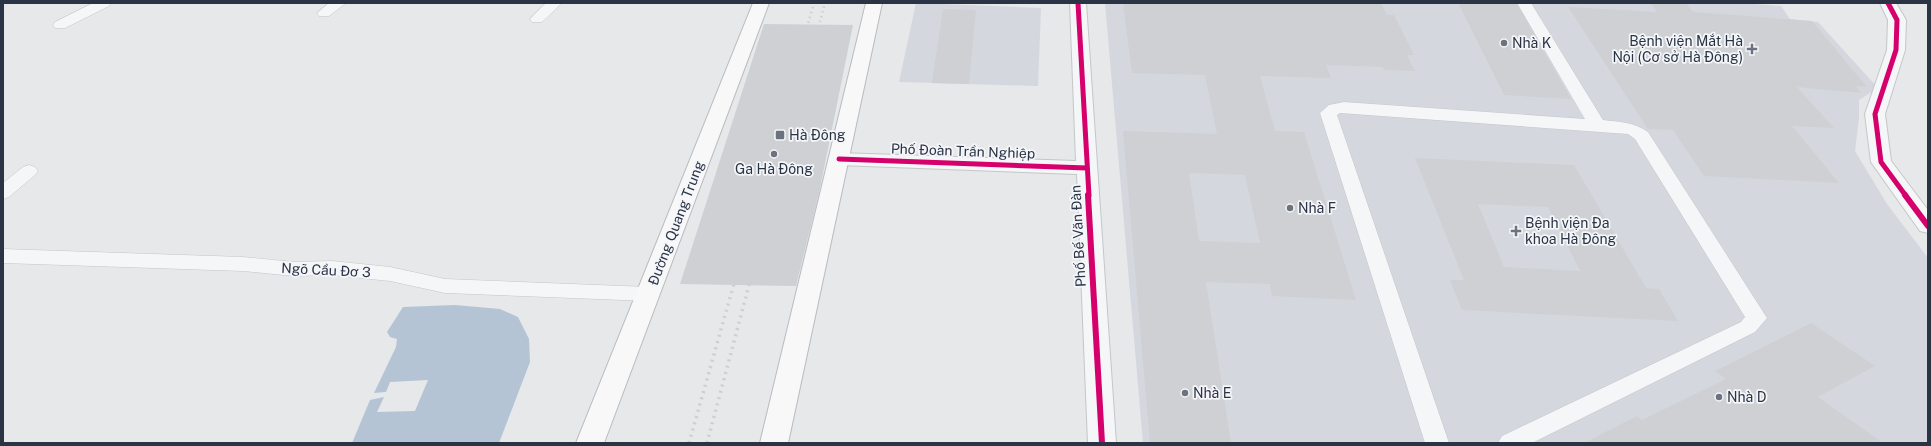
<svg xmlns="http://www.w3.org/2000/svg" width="1931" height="446" viewBox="0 0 1931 446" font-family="'Public Sans',sans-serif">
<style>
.built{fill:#d4d7dd}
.water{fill:#b4c4d5}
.building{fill:#ced0d3;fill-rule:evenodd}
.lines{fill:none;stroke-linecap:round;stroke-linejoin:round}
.lane-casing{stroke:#c4c6c8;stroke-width:1}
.street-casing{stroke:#c4c6c8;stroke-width:2}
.highway-casing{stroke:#b8bbbf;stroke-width:2}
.lane{fill:#f5f6f7;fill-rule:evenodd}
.street{fill:#f5f6f7;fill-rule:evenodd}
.highway{fill:#f8f8f8;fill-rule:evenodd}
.rail-far1{stroke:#cecfd2;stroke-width:2.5;stroke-dasharray:1.5 3.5;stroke-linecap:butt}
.rail{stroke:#cecfd2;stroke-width:3.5;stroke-dasharray:2 4.5;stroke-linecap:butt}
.cycleway-far1-casing{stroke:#f4f6f9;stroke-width:7}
.cycleway-casing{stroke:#f4f6f9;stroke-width:9}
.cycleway-far1{stroke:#d6006c;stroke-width:5}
.cycleway{stroke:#d6006c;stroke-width:6}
.poi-dot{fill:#6c737f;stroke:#f4f6f9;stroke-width:1.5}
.labels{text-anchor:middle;stroke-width:3.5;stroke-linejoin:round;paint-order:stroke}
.poi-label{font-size:14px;fill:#2b3445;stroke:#f4f6f9;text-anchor:start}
.street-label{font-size:14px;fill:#2b3445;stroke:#f4f6f9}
</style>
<rect width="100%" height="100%" fill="#e6e8ea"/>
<path class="built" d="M 916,3 L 1041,8 L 1038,86 L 899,82 Z
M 1105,3 L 1742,3 L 1781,6 L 1790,19 L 1818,22 L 1878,88 L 1859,100 L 1859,118 L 1855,151 L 1887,204 L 1928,258 L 1928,443 L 1143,443 Z"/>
<path class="water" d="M 455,305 L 500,309 L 518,317 L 529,339 L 530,362 L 499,443 L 352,443 L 370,400 L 384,397 L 377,412 L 415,411 L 428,380 L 390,382 L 386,392 L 374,393 L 396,347 L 397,339 L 390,337 L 387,332 L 403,307 Z"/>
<path class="building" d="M 1123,3 L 1381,3 L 1387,15 L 1394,15 L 1414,55 L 1407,55 L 1415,71 L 1384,70 L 1383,67 L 1326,65 L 1331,78 L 1260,76 L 1275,131 L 1304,132 L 1356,300 L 1272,296 L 1270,284 L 1206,282 L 1231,443 L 1150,443 L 1123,131 L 1217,134 L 1205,75 L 1132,73 ZM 1189,173 L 1245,175 L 1260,243 L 1199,241 Z
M 1458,3 L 1516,3 L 1571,99 L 1504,95 Z
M 1651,3 L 1686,3 L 1693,12 L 1812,21 L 1867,87 L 1856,86 L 1861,93 L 1797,87 L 1834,128 L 1792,126 L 1839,183 L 1704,176 L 1673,130 L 1648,129 L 1568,7 L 1657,12 Z
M 943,9 L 976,10 L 969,84 L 932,83 Z
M 764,24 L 853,25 L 819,193 L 796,286 L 680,284 Z
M 1415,158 L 1574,165 L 1646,288 L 1659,289 L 1678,321 L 1462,310 L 1450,280 L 1464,280 ZM 1478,204 L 1548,207 L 1580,271 L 1504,267 Z
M 1811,323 L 1875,366 L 1818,397 L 1883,443 L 1584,443 L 1637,416 L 1642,420 L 1726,379 L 1715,371 Z"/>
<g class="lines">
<defs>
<path id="lane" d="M 93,3 L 111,3 L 109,6 L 65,28 L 55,28 L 53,25 L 55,22 Z
M 329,3 L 346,3 L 329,16 L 319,16 L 317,13 Z
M 546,3 L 562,3 L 542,22 L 532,22 L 530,19 Z
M 1517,3 L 1531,3 L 1603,120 C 1619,122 1634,122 1648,132 L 1767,318 L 1755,332 L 1532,443 L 1498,443 L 1502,436 L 1741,322 L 1745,317 L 1635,139 L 1628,134 L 1340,113 L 1337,115 L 1449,443 L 1425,443 L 1320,113 L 1329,105 L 1344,102 L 1585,119 Z
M 29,165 L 35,167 L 38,171 L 35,175 L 9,197 L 3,199 L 3,183 L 23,167 Z
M 3,249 L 243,257 L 294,262 L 332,261 L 390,267 L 445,279 L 648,287 L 655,289 L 658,294 L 655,299 L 648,301 L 445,293 L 390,281 L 332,275 L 294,276 L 243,271 L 3,263 Z"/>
<path id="street" d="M 1070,3 L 1086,3 L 1116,443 L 1088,443 L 1077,174 L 839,165 L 832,163 L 829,159 L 832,155 L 839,153 L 1076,161 Z
M 1880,3 L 1896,3 L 1906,20 L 1905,50 L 1885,114 L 1891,161 L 1928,210 L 1928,233 L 1920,231 L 1871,162 L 1865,114 L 1887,50 L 1888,20 Z"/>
<path id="highway" d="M 753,3 L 769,3 L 604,443 L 576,443 Z
M 866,3 L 882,3 L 788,443 L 760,443 Z"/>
</defs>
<use href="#lane" class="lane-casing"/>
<use href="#street" class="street-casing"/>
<use href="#highway" class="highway-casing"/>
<use href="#lane" class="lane"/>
<use href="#street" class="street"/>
<use href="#highway" class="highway"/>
<path class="rail-far1" d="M 759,196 L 814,3
M 773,196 L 825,3"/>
<path class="rail" d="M 689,443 L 759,195
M 707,443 L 773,195"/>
<defs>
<path id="cycleway-far1" d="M 1078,3 L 1089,196
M 1888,3 L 1897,20 L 1896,50 L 1875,114 L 1881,162 L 1906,196
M 839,159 L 1087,168"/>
<path id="cycleway" d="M 1088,195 L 1102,443
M 1905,195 L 1928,226"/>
</defs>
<use href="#cycleway-far1" class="cycleway-far1-casing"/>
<use href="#cycleway" class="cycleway-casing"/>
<use href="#cycleway-far1" class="cycleway-far1"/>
<use href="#cycleway" class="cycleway"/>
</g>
<g class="poi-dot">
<circle cx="1504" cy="43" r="4"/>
<path d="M1750 43h4v4h4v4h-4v4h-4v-4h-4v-4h4z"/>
<rect x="775" y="130" width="10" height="10" rx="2"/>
<circle cx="774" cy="154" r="4"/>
<circle cx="1290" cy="208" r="4"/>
<path d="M1514 225h4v4h4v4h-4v4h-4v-4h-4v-4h4z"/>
<circle cx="1185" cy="393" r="4"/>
<circle cx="1719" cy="397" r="4"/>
</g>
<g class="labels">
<g class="poi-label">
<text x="1743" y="46" text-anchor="end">Bệnh viện Mắt Hà<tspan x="1743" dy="16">Nội (Cơ sở Hà Đông)</tspan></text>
<text x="1512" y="48">Nhà K</text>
<text x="789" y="140">Hà Đông</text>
<text x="774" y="174" text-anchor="middle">Ga Hà Đông</text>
<text x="1298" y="213">Nhà F</text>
<text x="1525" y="228">Bệnh viện Đa<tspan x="1525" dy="16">khoa Hà Đông</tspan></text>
<text x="1193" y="398">Nhà E</text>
<text x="1727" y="402">Nhà D</text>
</g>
<g class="street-label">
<text transform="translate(963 151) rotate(2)" y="5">Phố Đoàn Trần Nghiệp</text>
<text transform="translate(676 223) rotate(-69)" y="5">Đường Quang Trung</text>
<text transform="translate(1078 236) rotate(-93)" y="5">Phố Bế Văn Đàn</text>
<text transform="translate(326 270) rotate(3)" y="5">Ngõ Cầu Đơ 3</text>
</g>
</g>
<rect width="1931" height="446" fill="none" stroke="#2b3445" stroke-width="8"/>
</svg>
